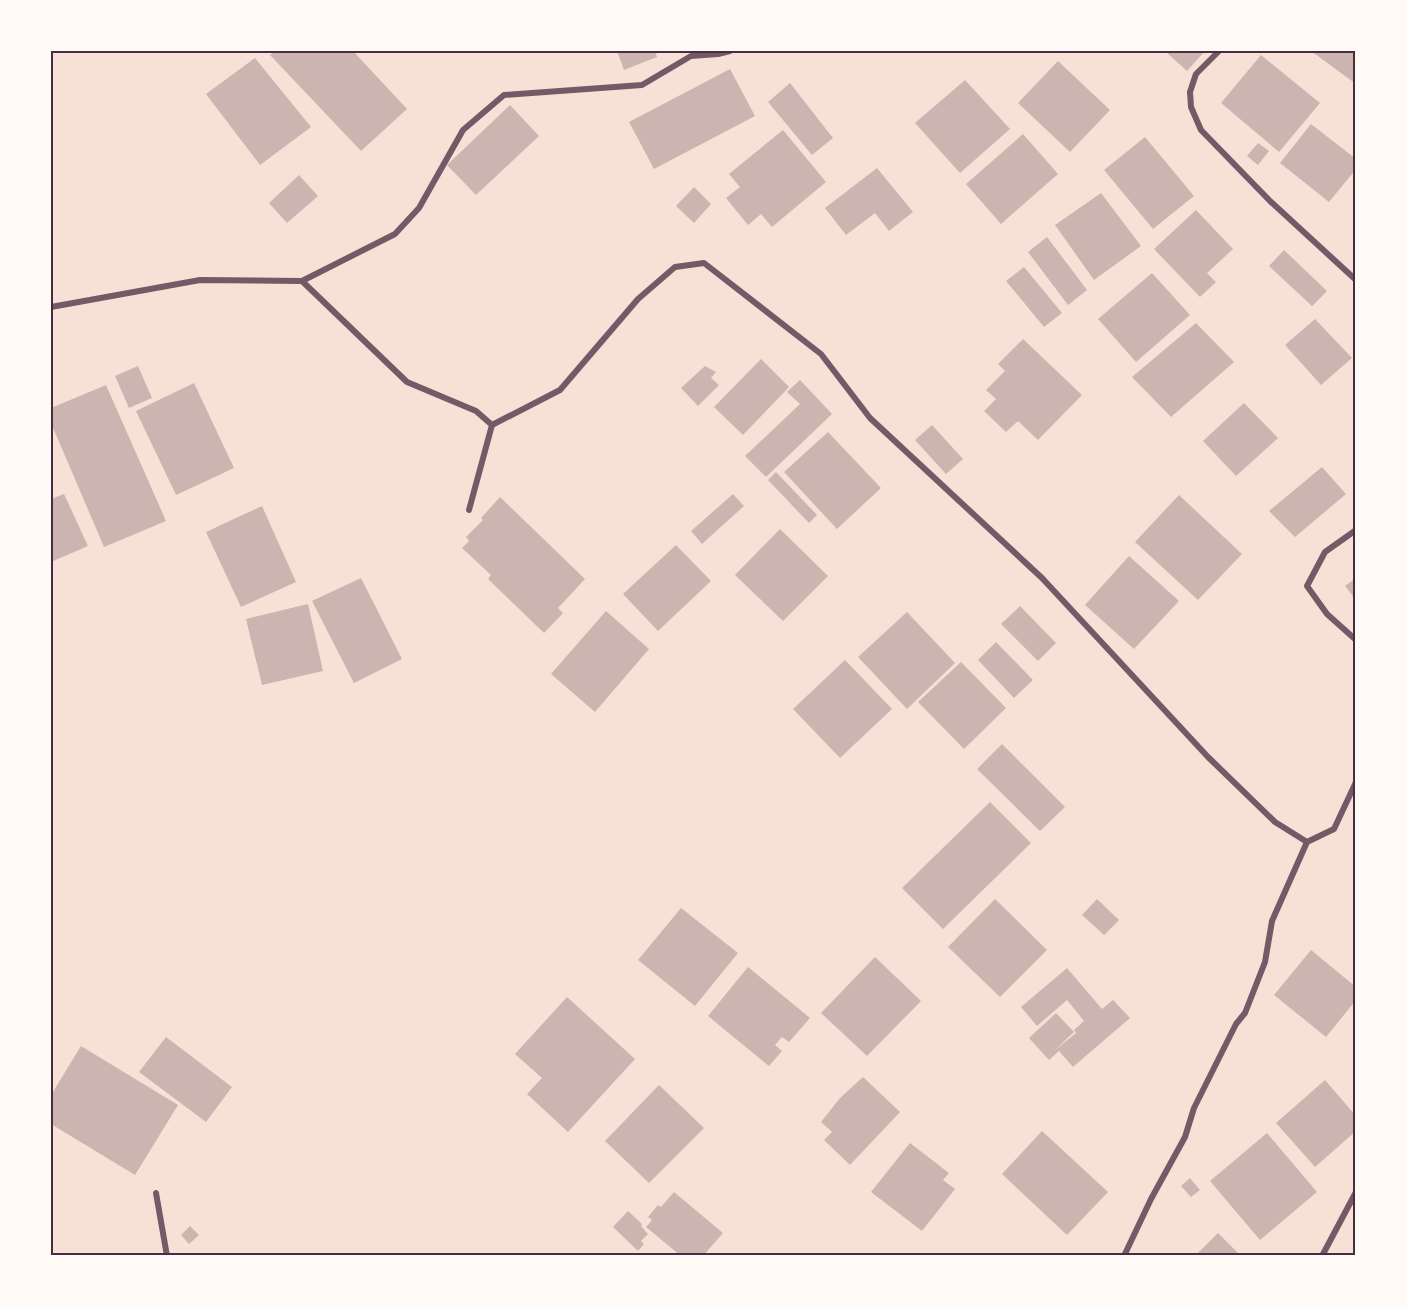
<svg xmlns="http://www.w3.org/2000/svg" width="1407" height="1307" viewBox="0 0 1407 1307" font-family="'Alegreya Sans',sans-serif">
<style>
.building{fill:#ccb4b1}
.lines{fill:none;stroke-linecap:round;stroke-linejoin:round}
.minor{stroke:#755966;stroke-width:6}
.neatline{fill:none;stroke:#4a2c40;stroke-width:2}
</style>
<rect width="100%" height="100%" fill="#f7e1d7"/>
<path class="building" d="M 275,51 L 353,51 L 407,109 L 361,151 L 270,55 Z
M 617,51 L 655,51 L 657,57 L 624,70 Z
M 1169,51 L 1205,51 L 1187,71 L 1167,53 Z
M 1311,51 L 1356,51 L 1356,84 Z
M 1261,55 L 1320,103 L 1279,152 L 1221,103 Z
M 255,58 L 311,127 L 260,165 L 206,94 Z
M 1058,61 L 1110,110 L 1070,152 L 1018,103 Z
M 730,69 L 755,116 L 654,169 L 629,122 Z
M 965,80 L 1010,129 L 960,173 L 915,123 Z
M 790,83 L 833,138 L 812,155 L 768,102 Z
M 510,105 L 539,136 L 476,195 L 447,165 Z
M 1311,124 L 1356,159 L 1356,169 L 1329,202 L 1280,163 Z
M 783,130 L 826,182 L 772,227 L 761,214 L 748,225 L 726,198 L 740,187 L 729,174 Z
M 1023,134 L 1058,174 L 1001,224 L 966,184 Z
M 1145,137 L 1194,196 L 1153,229 L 1104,170 Z
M 1258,143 L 1269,151 L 1258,165 L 1247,156 Z
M 877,168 L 913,212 L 889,231 L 875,213 L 846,235 L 825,208 Z
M 299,175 L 318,196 L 287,223 L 269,203 Z
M 694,187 L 711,204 L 694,223 L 676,206 Z
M 1101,193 L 1141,246 L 1094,280 L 1055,225 Z
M 1196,210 L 1233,249 L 1207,273 L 1216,282 L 1200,297 L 1154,249 Z
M 1047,237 L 1087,290 L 1068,305 L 1028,252 Z
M 1284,250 L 1327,291 L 1312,306 L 1269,266 Z
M 1024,267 L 1062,313 L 1044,327 L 1006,281 Z
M 1152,273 L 1190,315 L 1136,362 L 1098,319 Z
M 1315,319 L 1352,358 L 1321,385 L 1285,345 Z
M 1196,323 L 1234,362 L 1171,417 L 1132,377 Z
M 1023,339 L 1082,395 L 1038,440 L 1018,421 L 1006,432 L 984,411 L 996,399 L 986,390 L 1005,371 L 998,364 Z
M 761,359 L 789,387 L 743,435 L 714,407 Z
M 138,366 L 152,398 L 129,408 L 115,376 Z
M 705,366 L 716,372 L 711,378 L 719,385 L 698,406 L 681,388 Z
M 800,380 L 832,414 L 766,477 L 745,456 L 800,404 L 787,392 Z
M 194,383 L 234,468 L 176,495 L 136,411 Z
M 106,385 L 166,521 L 104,547 L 51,423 L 51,408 Z
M 1244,403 L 1278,438 L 1236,476 L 1203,441 Z
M 932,425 L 963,459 L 946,474 L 915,440 Z
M 828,432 L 881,488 L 837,529 L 784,472 Z
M 1322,467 L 1346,494 L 1295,537 L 1269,511 Z
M 776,472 L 817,515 L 809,523 L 768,480 Z
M 64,494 L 88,546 L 51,562 L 51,499 Z
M 733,494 L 744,506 L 702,544 L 691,531 Z
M 1179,495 L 1242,554 L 1198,600 L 1135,542 Z
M 500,497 L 585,579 L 558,608 L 563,613 L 544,633 L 488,579 L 491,575 L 462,548 L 469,541 L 466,537 L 483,520 L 481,518 Z
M 262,506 L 296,582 L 241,607 L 206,532 Z
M 780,529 L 828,576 L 783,621 L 735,575 Z
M 676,545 L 711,581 L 658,631 L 623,594 Z
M 1129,556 L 1179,601 L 1134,649 L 1085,605 Z
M 361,578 L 402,659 L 354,683 L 312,601 Z
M 1356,578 L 1356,600 L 1345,586 Z
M 308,604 L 323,671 L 262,685 L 246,619 Z
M 1020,606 L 1056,643 L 1038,661 L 1001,624 Z
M 606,611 L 649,649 L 595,712 L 551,674 Z
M 907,612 L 955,663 L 907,709 L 858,657 Z
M 996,642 L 1033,680 L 1014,698 L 978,660 Z
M 845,660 L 892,709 L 840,758 L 793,709 Z
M 961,662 L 1006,708 L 964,749 L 918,702 Z
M 1002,744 L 1065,807 L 1040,831 L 977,769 Z
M 990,802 L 1031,843 L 943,929 L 902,888 Z
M 995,899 L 1047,950 L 1000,997 L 948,947 Z
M 1097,899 L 1119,920 L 1104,935 L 1082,915 Z
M 681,908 L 738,953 L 695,1006 L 638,960 Z
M 1311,950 L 1356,987 L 1356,1000 L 1326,1037 L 1274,995 Z
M 875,957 L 921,1001 L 867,1056 L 821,1013 Z
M 748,967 L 810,1018 L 789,1042 L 782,1037 L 775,1045 L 782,1051 L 769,1066 L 708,1016 Z
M 1067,968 L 1102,1009 L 1113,1000 L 1130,1018 L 1073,1067 L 1059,1051 L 1049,1060 L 1029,1038 L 1056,1013 L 1074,1032 L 1054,1051 L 1076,1033 L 1074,1030 L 1084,1021 L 1067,1000 L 1037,1026 L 1021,1007 Z
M 567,997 L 635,1059 L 568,1132 L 527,1094 L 542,1078 L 515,1054 Z
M 166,1037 L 232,1087 L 206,1122 L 139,1072 Z
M 81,1046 L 178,1105 L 135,1175 L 51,1124 L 51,1095 Z
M 863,1077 L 900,1112 L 850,1165 L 824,1140 L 832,1132 L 821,1122 L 840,1098 Z
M 1325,1080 L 1356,1116 L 1356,1131 L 1315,1167 L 1276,1123 Z
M 659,1085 L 704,1128 L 649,1183 L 605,1141 Z
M 1042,1131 L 1108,1192 L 1067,1235 L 1002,1174 Z
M 1267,1133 L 1317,1192 L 1260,1240 L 1210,1181 Z
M 910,1143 L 949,1173 L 943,1180 L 955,1189 L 922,1231 L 871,1192 Z
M 1190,1178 L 1200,1190 L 1191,1197 L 1181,1186 Z
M 674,1192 L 723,1233 L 703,1256 L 681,1256 L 646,1227 L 652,1220 L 648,1217 L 658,1205 L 661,1207 Z
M 628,1211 L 642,1224 L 641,1226 L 648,1234 L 641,1241 L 644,1244 L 638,1251 L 613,1227 Z
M 190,1226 L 199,1235 L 189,1244 L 181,1235 Z
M 1218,1233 L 1241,1256 L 1195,1256 Z"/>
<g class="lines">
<path class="minor" d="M 730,51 L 718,54 L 691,56 L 642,85 L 504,95 L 463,130 L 419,208 L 395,234 L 302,281 L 407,382 L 476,411 L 492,425 L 560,390 L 638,299 L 675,267 L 704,263 L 821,354 L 870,418 L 1042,578 L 1208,757 L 1275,822 L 1307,842
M 1219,51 L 1196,74 L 1190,92 L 1191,107 L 1201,130 L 1270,201 L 1356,280
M 51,307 L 200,280 L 302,281
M 469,510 L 492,425
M 1356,530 L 1325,552 L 1307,586 L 1327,614 L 1356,640
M 156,1193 L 167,1256
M 1124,1256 L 1151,1199 L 1185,1137 L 1194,1108 L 1236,1024 L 1245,1013 L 1265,962 L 1272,921 L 1307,842 L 1334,829 L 1356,782
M 1322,1256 L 1356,1192"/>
</g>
<rect width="1407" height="1307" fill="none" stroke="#fffaf5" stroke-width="105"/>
<rect x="52" y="52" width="1302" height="1202" class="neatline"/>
</svg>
